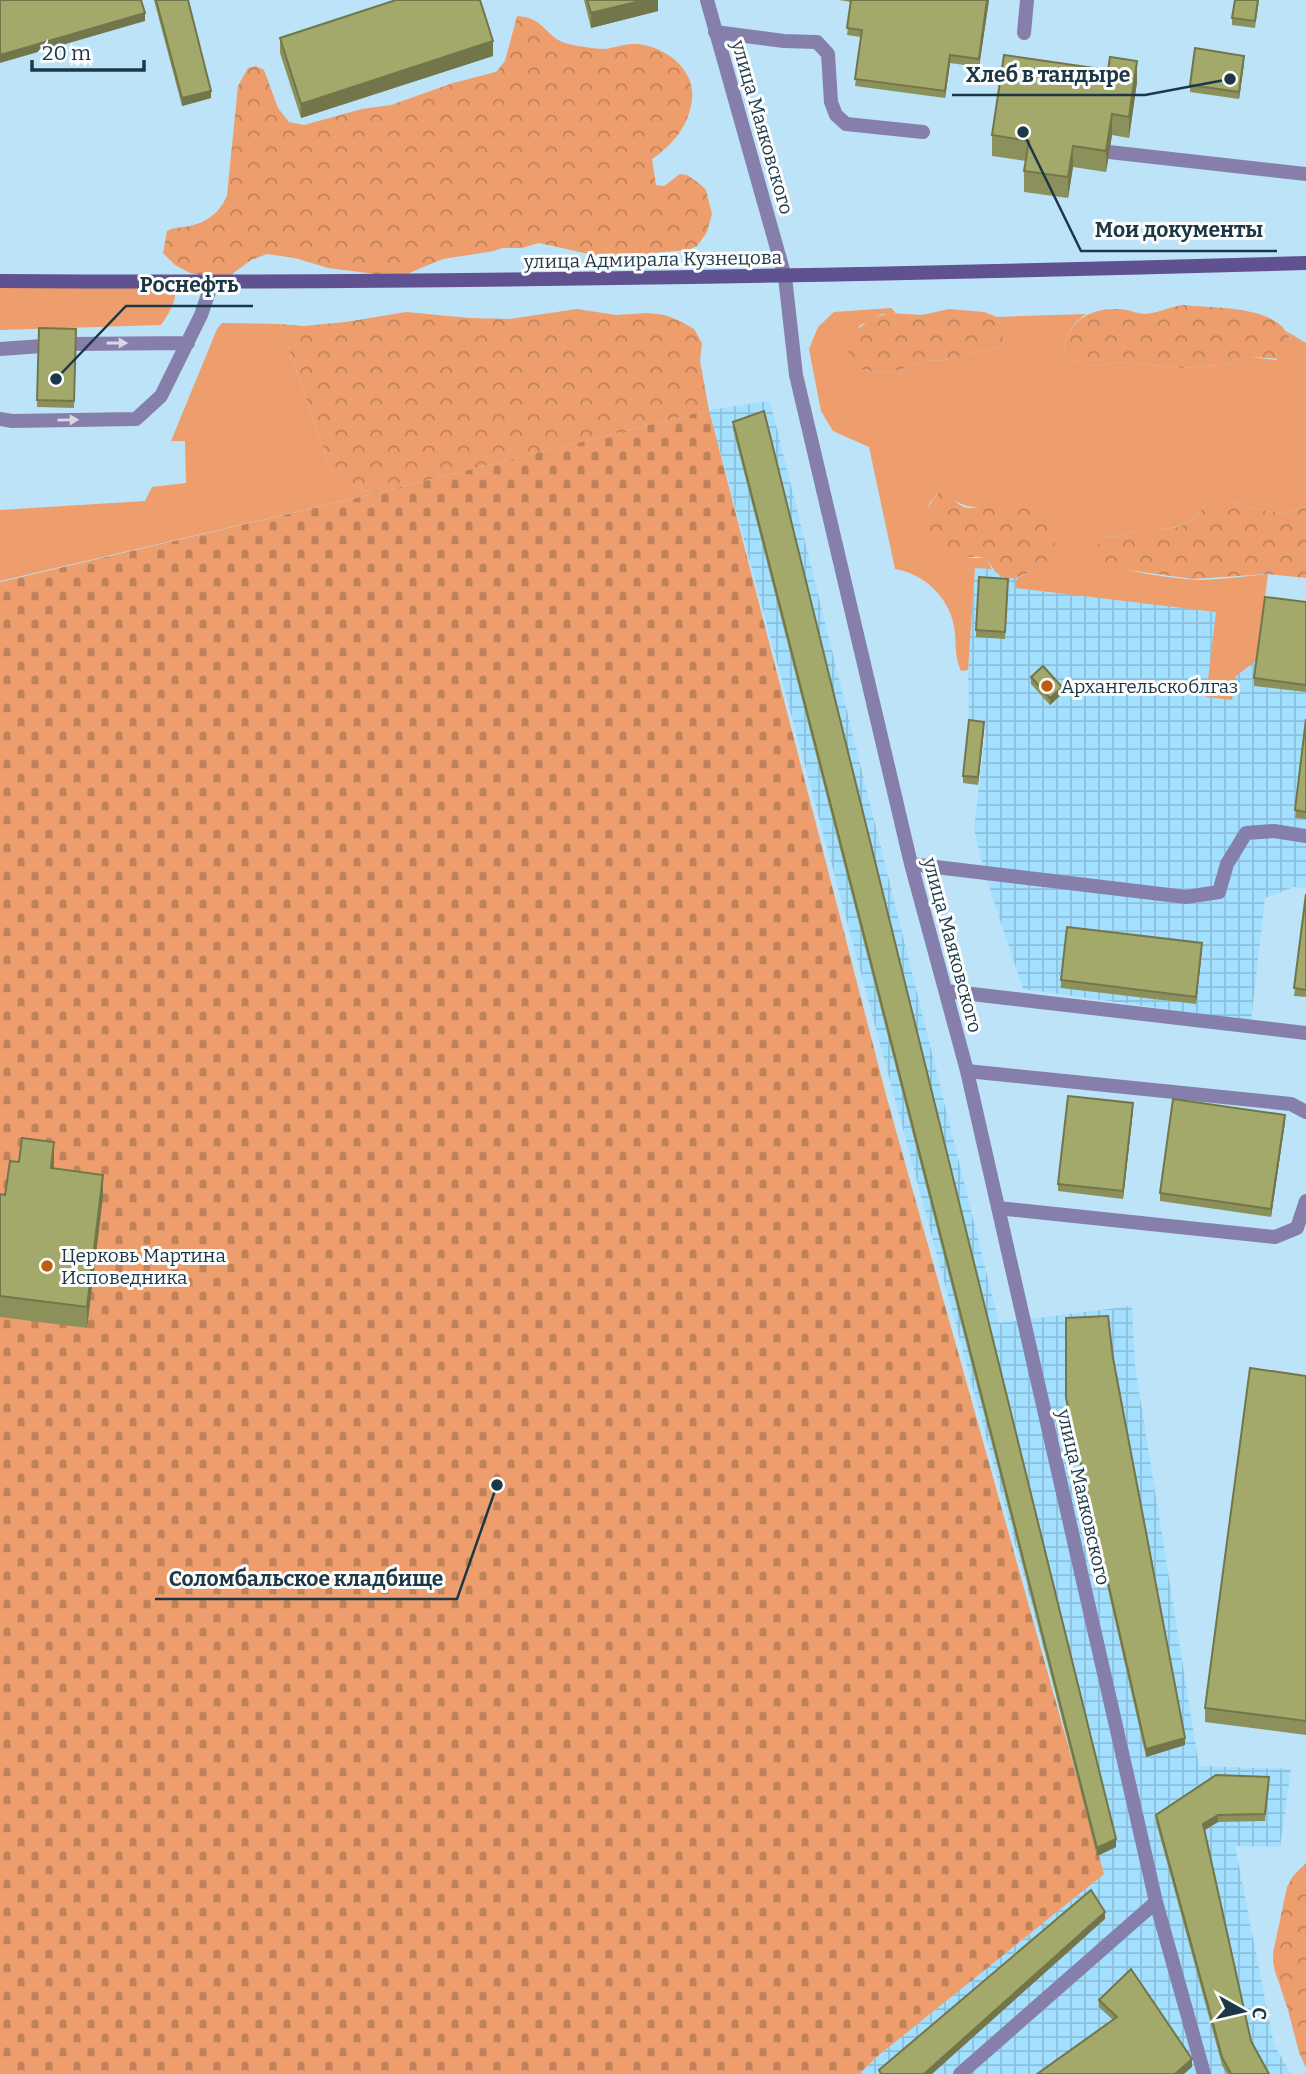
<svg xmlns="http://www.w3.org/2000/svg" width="1306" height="2074" viewBox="0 0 1306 2074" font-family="Bitter,serif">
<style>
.industrial{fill:url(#industrial-grid)}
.green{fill:#ed9e6c}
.forest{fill:url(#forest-crowns)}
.cemetery{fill:url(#cemetery-stones)}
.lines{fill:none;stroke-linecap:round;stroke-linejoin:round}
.lane{stroke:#877fab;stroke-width:14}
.street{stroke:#877fab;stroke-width:14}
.secondary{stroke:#605190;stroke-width:14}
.wall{fill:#8c915b}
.shaded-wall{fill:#72764a}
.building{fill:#a3a96a;stroke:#72764a;stroke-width:2}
.oneway{fill:#dad7e4}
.poi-dot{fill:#bb5e0e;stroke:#fdfdfd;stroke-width:2.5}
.labels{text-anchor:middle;stroke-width:6;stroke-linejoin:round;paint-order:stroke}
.street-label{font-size:19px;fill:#1c3846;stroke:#fdfdfd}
.poi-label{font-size:19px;fill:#1c3846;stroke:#fdfdfd;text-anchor:start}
.leader{fill:none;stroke:#1c3846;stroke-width:2.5}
.callout-dot{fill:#1c3846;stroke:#fdfdfd;stroke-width:2.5}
.callout-label{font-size:21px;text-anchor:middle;font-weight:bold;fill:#1c3846;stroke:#fdfdfd;stroke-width:6;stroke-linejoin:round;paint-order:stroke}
</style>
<defs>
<pattern id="industrial-grid" width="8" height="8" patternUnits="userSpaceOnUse" patternTransform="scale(1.75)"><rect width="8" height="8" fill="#a3dfff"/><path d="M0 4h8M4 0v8" fill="none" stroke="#8cc0dc"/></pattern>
<pattern id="forest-crowns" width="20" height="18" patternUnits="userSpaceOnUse" patternTransform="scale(1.75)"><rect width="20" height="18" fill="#ed9e6c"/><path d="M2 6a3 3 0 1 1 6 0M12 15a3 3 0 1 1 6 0" fill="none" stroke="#bf825b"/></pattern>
<pattern id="cemetery-stones" width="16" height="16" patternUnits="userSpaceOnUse" patternTransform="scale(1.75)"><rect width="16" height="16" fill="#ed9e6c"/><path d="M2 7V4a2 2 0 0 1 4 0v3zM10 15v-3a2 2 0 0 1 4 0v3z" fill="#bf825b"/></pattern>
</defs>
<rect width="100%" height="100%" fill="#bce3f8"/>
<path class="industrial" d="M 770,401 L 999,1323 L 1132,1306 L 1135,1366 L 1199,1766 L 1291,1769 L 1280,1847 L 1235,1846 L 1274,2045 L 1291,2074 L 859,2074 L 879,2055 L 1104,1874 L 709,410 Z
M 975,567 L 1306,609 L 1306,888 L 1294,887 L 1265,898 L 1251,1021 L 1023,989 L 985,874 L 974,829 L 986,727 L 969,725 L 968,670 Z"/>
<path class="green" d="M 0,280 L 176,284 C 177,300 170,312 161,325 L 0,330 Z
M 891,308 L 896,313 L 882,314 L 859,326 L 864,370 L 889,373 L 928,361 L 944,360 L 1004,346 L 1003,331 L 997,317 L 1086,314 C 1073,323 1066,334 1064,349 L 1074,361 L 1096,366 L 1122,362 L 1182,368 L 1232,364 L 1251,357 L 1276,360 L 1290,338 L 1286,331 L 1306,343 L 1306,506 L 1283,513 L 1248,508 L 1226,500 L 1213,500 L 1208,502 L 1191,521 L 1177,527 L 1159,530 L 1139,530 L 1119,536 L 1105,537 L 1100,559 C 1111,571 1184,580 1202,580 C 1224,579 1246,576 1268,574 L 1257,660 L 1236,676 L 1232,700 L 1206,697 L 1216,612 L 1015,588 L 1017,578 L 1030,572 L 1046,570 C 1059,555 1054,534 1047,517 L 990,503 C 968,514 957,499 937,494 L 929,504 L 927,524 L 935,544 L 957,558 L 983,558 L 987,560 L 992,569 L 975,568 L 968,670 L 961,671 C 955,657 956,647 955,633 C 952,600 926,574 895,569 L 869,447 L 833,431 L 821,411 L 809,349 L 818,327 L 834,312 Z
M 222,323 L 280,324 L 331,470 L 344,481 L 373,494 L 0,581 L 0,510 L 145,501 L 152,487 L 186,483 L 185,441 L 171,441 L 217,329 Z"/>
<path class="forest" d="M 517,16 C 545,17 545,38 568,44 C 579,46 594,49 605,49 C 614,48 623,44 632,44 C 661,43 696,68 692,99 C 689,125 674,144 652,159 L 656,185 L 664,186 L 680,174 L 687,175 L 700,184 L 706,190 L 712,214 L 707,232 L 697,246 L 688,250 L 651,253 L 625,262 L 539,243 L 522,248 L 502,248 L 494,251 L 443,259 L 409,273 L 391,276 L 328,268 L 295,258 L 267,254 L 251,260 L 228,277 L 209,277 L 190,273 L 175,265 L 163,253 L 167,231 C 174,227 181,228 189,226 C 206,223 221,212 227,195 L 238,86 L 248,68 L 256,66 L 264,70 L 278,108 L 289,122 L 304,125 L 362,109 L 391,105 L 453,83 L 496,72 L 505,61 Z
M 1184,305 C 1214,309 1279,304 1290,340 C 1293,348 1290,353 1284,359 L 1252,357 L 1232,364 L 1182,368 L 1122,362 L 1096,366 L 1074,361 L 1064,349 C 1068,320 1091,308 1119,309 C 1128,309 1137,314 1146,314 C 1159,313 1171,306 1184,305 Z
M 577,309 L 616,315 L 648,313 L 665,315 L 680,321 L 694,329 L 702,343 L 700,361 L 709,410 L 373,494 L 344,481 L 331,470 L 280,324 L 303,326 L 346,322 L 406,312 L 469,318 L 510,319 Z
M 949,309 L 984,312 L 997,317 L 1003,331 L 1004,346 L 944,360 L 928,361 L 889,373 L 864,370 L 857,366 L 848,354 L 846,348 L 850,336 L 870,319 L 889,313 L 922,315 Z
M 941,492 C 951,494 954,503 964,507 C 976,511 985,502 996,501 C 1012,499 1032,506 1045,514 C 1053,526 1061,557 1047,569 C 1042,573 1038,571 1032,572 C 1023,573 1018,580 1007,578 C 991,574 993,562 983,558 C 973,554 962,561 951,557 C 925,549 917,507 941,492 Z
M 1213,500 L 1226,500 L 1248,508 L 1283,513 L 1306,506 L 1306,578 L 1268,574 L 1193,579 L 1120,569 L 1105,564 L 1100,559 L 1097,553 L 1098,546 L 1100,540 L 1105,537 L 1119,536 L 1139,530 L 1160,530 L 1178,527 L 1191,521 L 1208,502 Z
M 1306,1863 L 1306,2068 L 1299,2052 L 1288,2010 L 1274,1968 L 1273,1953 L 1287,1887 L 1293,1876 Z"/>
<path class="cemetery" d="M 709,410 L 886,1095 L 1104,1874 L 879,2055 L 859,2074 L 0,2074 L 0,582 L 373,494 Z"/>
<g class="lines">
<path class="lane" d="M 715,32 L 784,41 L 817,42 L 828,54 L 831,102 L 836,115 L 846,124 L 923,132
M 1024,33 L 1027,0
M 1109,152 L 1306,174
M 785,277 L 796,375 L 911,864 L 967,1071 L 1156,1902 L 1204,2074
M 0,349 L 70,344 L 188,343
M 0,419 L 12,421 L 136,419 L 161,396 L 201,315 L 212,283
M 911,864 L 1186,897 L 1219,892 L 1227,864 L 1246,833 L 1274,831 L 1306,836
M 946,991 L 1306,1033
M 967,1071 L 1291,1104 L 1306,1112
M 998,1208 L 1275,1237 L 1297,1228 L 1306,1201
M 960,2074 L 1156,1902"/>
<path class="street" d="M 707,0 L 785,277"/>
<path class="secondary" d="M 0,281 C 435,284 871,275 1306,263"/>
</g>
<path class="wall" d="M 154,0 L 188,0 L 211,98 L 182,106 Z
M 584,0 L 658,0 L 658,11 L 591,28 Z
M 839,0 L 989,0 L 979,67 L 950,63 L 945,98 L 855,86 L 861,37 L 847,35 L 851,2 Z
M 1259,0 L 1255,28 L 1232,25 L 1232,18 Z
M 280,38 L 493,56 L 301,118 L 280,53 Z
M 1244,63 L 1239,99 L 1190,92 L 1190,85 Z
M 1137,82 L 1129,138 L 1112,135 L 1106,172 L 1073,167 L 1068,198 L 1024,192 L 1024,171 L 1026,161 L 992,156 L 992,135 Z
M 39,328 L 76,329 L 74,408 L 37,407 Z
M 733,422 L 1116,1847 L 1097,1856 L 733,429 Z
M 1008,586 L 1005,639 L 976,637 L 976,630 Z
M 1306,602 L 1306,692 L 1254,686 L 1254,678 Z
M 1031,677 L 1062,694 L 1050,705 L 1031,684 Z
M 1306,719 L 1306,819 L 1295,818 Z
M 984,729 L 978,785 L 963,783 L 963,776 Z
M 1306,894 L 1306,997 L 1294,996 Z
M 1202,950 L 1196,1004 L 1061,988 L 1061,980 Z
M 1133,1110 L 1123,1199 L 1058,1191 L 1058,1184 Z
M 1285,1122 L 1271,1217 L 1160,1201 L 1160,1193 Z
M 19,1162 L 54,1163 L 54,1168 L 103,1196 L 87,1328 L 0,1317 L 0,1194 L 5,1195 Z
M 1066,1318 L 1113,1358 L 1185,1745 L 1146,1757 L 1066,1405 Z
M 1306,1376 L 1306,1735 L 1205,1722 L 1205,1708 Z
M 1269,1784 L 1265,1821 L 1218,1822 L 1205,1830 L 1251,2041 L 1269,2074 L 1227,2074 L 1222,2065 L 1156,1822 L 1156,1815 Z
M 1099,2000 L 1192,2067 L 1113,2020 L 1099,2007 Z"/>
<path class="shaded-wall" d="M 644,0 L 658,0 L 658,11 L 591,28 L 591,13 Z
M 987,0 L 989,0 L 979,67 L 979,59 Z
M 145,13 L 145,21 L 0,63 L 0,55 Z
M 493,41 L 493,56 L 301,118 L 301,104 Z
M 950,55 L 950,63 L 945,98 L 945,91 Z
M 1244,56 L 1244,63 L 1239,99 L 1239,92 Z
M 1137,61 L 1137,82 L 1129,138 L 1129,117 Z
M 211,91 L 211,98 L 182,106 L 182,98 Z
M 1112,114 L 1112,135 L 1106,172 L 1106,151 Z
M 1073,146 L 1073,167 L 1068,198 L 1068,177 Z
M 1062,687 L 1062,694 L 1050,705 L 1050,698 Z
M 984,722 L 984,729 L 978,785 L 978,777 Z
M 1202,943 L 1202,950 L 1196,1004 L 1196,997 Z
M 1133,1103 L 1133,1110 L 1123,1199 L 1123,1191 Z
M 1285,1115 L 1285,1122 L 1271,1217 L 1271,1209 Z
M 54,1142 L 54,1163 L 51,1189 L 51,1168 Z
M 103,1175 L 103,1196 L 87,1328 L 87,1307 Z
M 1185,1738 L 1185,1745 L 1146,1757 L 1146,1749 Z
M 1218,1815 L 1218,1822 L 1203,1831 L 1203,1824 Z
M 1116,1839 L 1116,1847 L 1097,1856 L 1097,1848 Z
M 1105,1912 L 1105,1919 L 932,2074 L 924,2074 Z
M 1192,2059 L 1192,2067 L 1184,2074 L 1175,2074 Z"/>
<path class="building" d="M 0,0 L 141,0 L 145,13 L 0,55 Z
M 156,0 L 188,0 L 211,91 L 182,98 Z
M 396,0 L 480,0 L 493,41 L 301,104 L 280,38 Z
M 587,0 L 644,0 L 591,13 Z
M 851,0 L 987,0 L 979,59 L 950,55 L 945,91 L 855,79 L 862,30 L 847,28 Z
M 1235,0 L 1258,0 L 1255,21 L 1232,18 Z
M 1195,48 L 1244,56 L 1239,92 L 1190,85 Z
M 1004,55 L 1108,70 L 1110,57 L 1137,61 L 1129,117 L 1112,114 L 1106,151 L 1073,146 L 1068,177 L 1024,171 L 1029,141 L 992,135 Z
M 39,328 L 76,329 L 74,401 L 37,400 Z
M 764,411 L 1116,1839 L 1097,1848 L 733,422 Z
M 979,577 L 1008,579 L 1005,632 L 976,630 Z
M 1265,597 L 1306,602 L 1306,685 L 1254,678 Z
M 1043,666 L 1062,687 L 1050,698 L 1031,677 Z
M 1306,719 L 1306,812 L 1295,810 Z
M 969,720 L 984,722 L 978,777 L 963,776 Z
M 1306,894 L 1306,990 L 1294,988 Z
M 1067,927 L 1202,943 L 1196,997 L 1061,980 Z
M 1068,1096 L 1133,1103 L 1123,1191 L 1058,1184 Z
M 1173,1099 L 1285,1115 L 1271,1209 L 1160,1193 Z
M 22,1138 L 54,1142 L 51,1168 L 103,1175 L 87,1307 L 0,1296 L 0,1194 L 5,1195 L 10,1161 L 19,1162 Z
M 1108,1316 L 1113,1358 L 1185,1738 L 1146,1749 L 1066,1398 L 1066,1318 Z
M 1250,1368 L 1306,1376 L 1306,1721 L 1205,1708 Z
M 1216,1775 L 1269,1777 L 1265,1814 L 1218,1815 L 1203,1824 L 1251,2041 L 1269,2074 L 1231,2074 L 1222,2057 L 1156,1815 Z
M 1091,1890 L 1105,1912 L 924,2074 L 881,2074 L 879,2070 Z
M 1131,1969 L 1192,2059 L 1175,2074 L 1037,2074 L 1117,2017 L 1099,2000 Z"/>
<defs><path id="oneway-solid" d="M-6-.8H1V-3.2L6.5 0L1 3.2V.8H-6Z" transform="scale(1.75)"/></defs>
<g class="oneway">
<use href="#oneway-solid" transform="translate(117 343)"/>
<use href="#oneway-solid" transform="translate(68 420) rotate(-1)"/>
</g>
<g class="poi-dot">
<circle cx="1047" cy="686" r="7"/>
<circle cx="47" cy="1266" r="7"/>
</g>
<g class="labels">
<g class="street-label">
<text transform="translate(763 127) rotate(74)" y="7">улица Маяковского</text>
<text transform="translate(653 259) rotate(-1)" y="7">улица Адмирала Кузнецова</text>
<text transform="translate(953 945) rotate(75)" y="7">улица Маяковского</text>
<text transform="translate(1084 1497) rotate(77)" y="7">улица Маяковского</text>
</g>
<g class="poi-label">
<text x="1061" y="693">Архангельскоблгаз</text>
<text x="61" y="1262">Церковь Мартина<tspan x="61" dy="22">Исповедника</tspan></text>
</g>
</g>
<path class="leader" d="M1230 79L1145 95H952M1023 132L1081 251H1277M56 379L126 306H253M497 1485L457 1599H155"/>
<g class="callout-dot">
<circle cx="1230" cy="79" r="7"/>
<circle cx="1023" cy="132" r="7"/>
<circle cx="56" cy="379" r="7"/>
<circle cx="497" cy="1485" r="7"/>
</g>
<g class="callout-label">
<text x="1048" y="82">Хлеб в тандыре</text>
<text x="1179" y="237">Мои документы</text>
<text x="189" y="292">Роснефть</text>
<text x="306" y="1586">Соломбальское кладбище</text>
</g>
<g transform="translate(1243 2011) rotate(98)" stroke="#fdfdfd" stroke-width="5" paint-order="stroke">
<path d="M0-5L12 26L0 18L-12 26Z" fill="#1c3846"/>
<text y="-10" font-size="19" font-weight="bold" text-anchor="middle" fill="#1c3846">С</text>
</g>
<path d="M32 60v10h112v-10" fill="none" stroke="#1c3846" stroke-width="3.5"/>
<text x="42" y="60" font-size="21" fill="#1c3846" stroke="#fdfdfd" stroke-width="5" paint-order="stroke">20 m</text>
</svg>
